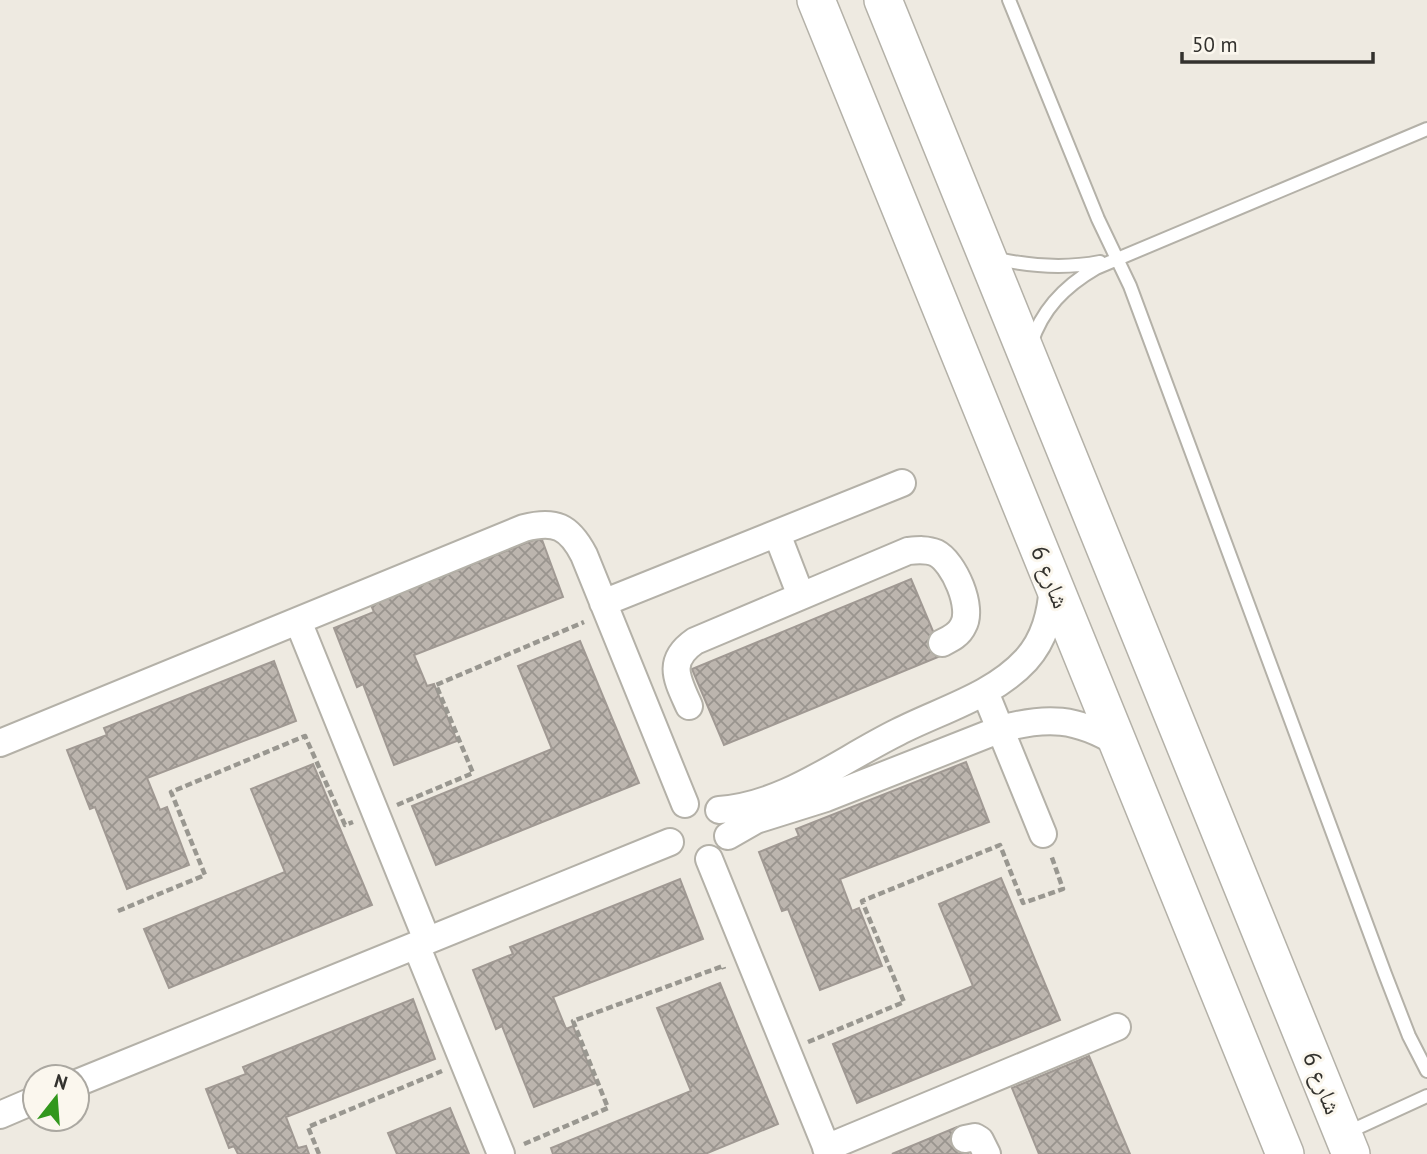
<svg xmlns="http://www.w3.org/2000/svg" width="1427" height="1154" viewBox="0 0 1427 1154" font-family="'PT Sans','Noto Naskh Arabic',sans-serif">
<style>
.building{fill:url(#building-cross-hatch);stroke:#a09993;stroke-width:2}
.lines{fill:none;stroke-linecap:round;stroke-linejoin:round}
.lane-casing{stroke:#b4b1a8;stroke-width:16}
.street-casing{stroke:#b4b1a8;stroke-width:30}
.secondary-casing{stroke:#b4b1a8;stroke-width:40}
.path{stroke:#999790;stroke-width:4.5;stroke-dasharray:7 3.5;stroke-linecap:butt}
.lane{stroke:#fff;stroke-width:12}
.street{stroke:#fff;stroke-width:26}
.secondary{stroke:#fff;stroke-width:37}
.labels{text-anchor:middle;stroke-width:6;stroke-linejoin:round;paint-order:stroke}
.street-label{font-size:24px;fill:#33322e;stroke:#fbf7ee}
</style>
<defs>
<pattern id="building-cross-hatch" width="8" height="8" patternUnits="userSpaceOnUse" patternTransform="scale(1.75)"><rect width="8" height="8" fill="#bcb5ae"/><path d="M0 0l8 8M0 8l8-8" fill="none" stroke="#99948e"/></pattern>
</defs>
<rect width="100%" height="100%" fill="#eeeae1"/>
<path class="building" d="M 541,537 L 563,597 L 414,655 L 427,686 L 434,684 L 457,741 L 394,765 L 363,684 L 357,687 L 334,628 L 374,612 L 371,605 Z
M 911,579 L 943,655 L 724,745 L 692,669 Z
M 580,641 L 639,783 L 436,865 L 412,806 L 552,749 L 518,666 Z
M 274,661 L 296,721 L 147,778 L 160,810 L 167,807 L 189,865 L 127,889 L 95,807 L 90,809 L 67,750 L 107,735 L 104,728 Z
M 966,762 L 989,822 L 840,879 L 852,911 L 859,908 L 882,966 L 820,990 L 788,909 L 782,911 L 759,852 L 799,836 L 796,829 Z
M 313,764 L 372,905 L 169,988 L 144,929 L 285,872 L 251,789 Z
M 1001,878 L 1060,1020 L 857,1103 L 833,1044 L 973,986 L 939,904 Z
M 680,879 L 703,939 L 553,997 L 566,1029 L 573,1026 L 596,1083 L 534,1107 L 502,1026 L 496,1029 L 473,970 L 513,954 L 510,947 Z
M 720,983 L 778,1124 L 705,1154 L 553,1154 L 551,1148 L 691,1091 L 657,1008 Z
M 413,999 L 435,1059 L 286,1117 L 298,1148 L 306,1146 L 309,1154 L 238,1154 L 234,1146 L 229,1148 L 206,1089 L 246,1074 L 243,1067 Z
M 1089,1056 L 1130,1154 L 1039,1154 L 1012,1088 Z
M 450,1108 L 469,1154 L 397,1154 L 388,1133 Z
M 957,1127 L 968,1154 L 892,1154 Z"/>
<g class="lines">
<defs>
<path id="lane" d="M 1009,0 L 1098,219 L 1130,286 L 1385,974 L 1409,1036 L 1427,1071
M 993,258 C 1028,266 1064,269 1100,262
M 1031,344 C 1042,309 1065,286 1096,268 L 1427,129
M 1344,1134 L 1427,1096"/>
<path id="street" d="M 777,534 L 801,596
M 603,603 L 902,483
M 298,621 L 427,940
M 985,692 L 1043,834
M 689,706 C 677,679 666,661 695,641 L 908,551 C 918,550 927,549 936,553 C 954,562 974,608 963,626 C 959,635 950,639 942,643
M 0,743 L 524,528 C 555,520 569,526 584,555 L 685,804
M 719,810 C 786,805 839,761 898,732 C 941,710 993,696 1026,660 C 1045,639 1051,613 1053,586
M 728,836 L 756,820 L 826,798 L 1001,729 C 1047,716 1077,718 1118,743
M 709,859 L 829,1154
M 416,945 L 501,1154
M 77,1083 L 670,842
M 0,1115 L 35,1100
M 965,1139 L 975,1137 L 980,1140 L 987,1154
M 826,1148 L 1117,1027"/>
<path id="secondary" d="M 816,0 L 1285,1154
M 883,0 L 1351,1154"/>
</defs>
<use href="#lane" class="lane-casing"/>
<use href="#street" class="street-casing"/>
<use href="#secondary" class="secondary-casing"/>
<path class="path" d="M 397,805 L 473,773 L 436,685 L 584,622
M 118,911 L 205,875 L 171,792 L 305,736 L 345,825 L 353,822
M 808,1042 L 904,1002 L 862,901 L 1000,845 L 1023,903 L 1063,889 L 1051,855
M 524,1144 L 608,1108 L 573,1021 L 723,966 L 724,969
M 319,1154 L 308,1127 L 442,1071"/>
<use href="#lane" class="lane"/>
<use href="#street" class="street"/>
<use href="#secondary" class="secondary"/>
</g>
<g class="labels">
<g class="street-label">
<text transform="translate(1050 577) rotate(68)" y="8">شارع 6</text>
<text transform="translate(1322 1083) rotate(68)" y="8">شارع 6</text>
</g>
</g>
<g transform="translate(56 1098) rotate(17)"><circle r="33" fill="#fbf7ee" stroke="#aba8a1" stroke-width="2"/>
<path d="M0-5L12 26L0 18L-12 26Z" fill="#32971d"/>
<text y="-10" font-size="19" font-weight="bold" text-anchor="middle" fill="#33322e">N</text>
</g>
<path d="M1182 52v10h191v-10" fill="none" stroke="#33322e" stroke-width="3.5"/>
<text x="1192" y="52" font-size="21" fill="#33322e" stroke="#fbf7ee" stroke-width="5" paint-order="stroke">50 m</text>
</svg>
